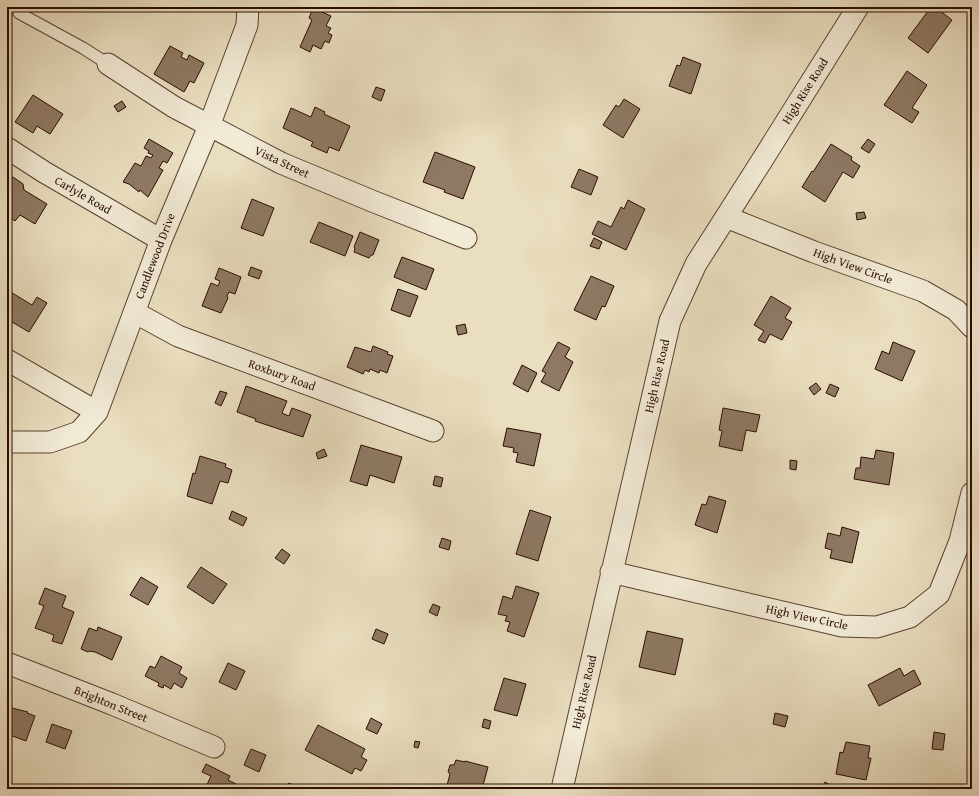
<svg xmlns="http://www.w3.org/2000/svg" width="979" height="796" viewBox="0 0 979 796" font-family="'Gentium Book Plus',serif">
<style>
.building{fill:#8e7964;stroke:#2b0b02}
.lines{fill:none;stroke-linecap:round;stroke-linejoin:round}
.service-casing{stroke:#5a4031;stroke-width:13}
.minor-casing{stroke:#5a4031;stroke-width:23}
.service{stroke:#f1ead5;stroke-width:11}
.minor{stroke:#f1ead5;stroke-width:21}
.labels{text-anchor:middle;stroke-width:4;stroke-linejoin:round;paint-order:stroke}
.street-label{font-size:12px;fill:#2b0b02;stroke:#f1ead5}
</style>
<rect width="100%" height="100%" fill="#e9debf"/>
<filter id="stains"><feTurbulence type="fractalNoise" baseFrequency=".005" numOctaves="4"/><feColorMatrix values="0 0 0 0 .2 0 0 0 0 .09 0 0 0 0 .02 0 0 0 .5 -.17"/></filter>
<radialGradient id="worn" r=".72"><stop offset=".6" stop-color="#630" stop-opacity="0"/><stop offset="1" stop-color="#630" stop-opacity=".3"/></radialGradient>
<path class="building" d="M 931,7 L 935,7 L 952,20 L 928,53 L 908,38 Z
M 313,8 L 331,16 L 326,26 L 331,28 L 328,33 L 332,35 L 329,43 L 325,41 L 321,49 L 313,45 L 310,52 L 300,47 L 312,20 L 309,18 Z
M 170,46 L 183,53 L 181,57 L 187,60 L 189,55 L 204,63 L 194,83 L 190,81 L 184,92 L 154,74 Z
M 683,57 L 701,64 L 691,94 L 669,86 L 677,65 L 680,66 Z
M 907,71 L 927,85 L 912,108 L 919,112 L 912,123 L 884,105 Z
M 376,87 L 385,90 L 381,101 L 372,97 Z
M 33,95 L 63,114 L 50,134 L 37,126 L 33,133 L 15,122 Z
M 624,99 L 640,109 L 623,138 L 603,125 L 616,105 L 619,107 Z
M 122,101 L 126,107 L 118,112 L 114,106 Z
M 315,107 L 325,112 L 324,114 L 350,126 L 339,151 L 329,147 L 327,153 L 311,146 L 313,142 L 283,128 L 291,108 L 311,117 Z
M 149,139 L 173,153 L 167,163 L 163,161 L 159,168 L 163,170 L 148,197 L 140,190 L 139,192 L 129,184 L 123,182 L 135,163 L 141,166 L 146,156 L 151,158 L 153,155 L 148,153 L 149,151 L 144,148 Z
M 868,139 L 875,144 L 869,153 L 861,148 Z
M 831,144 L 852,157 L 851,160 L 860,166 L 853,178 L 843,172 L 825,202 L 802,187 L 812,171 L 813,172 Z
M 435,152 L 475,167 L 463,199 L 444,192 L 445,190 L 423,182 Z
M 579,169 L 598,177 L 591,195 L 571,187 Z
M 13,177 L 23,184 L 24,190 L 47,204 L 35,224 L 20,215 L 15,221 L 7,216 L 7,181 L 9,183 Z
M 252,199 L 274,208 L 263,236 L 241,228 Z
M 628,200 L 645,209 L 626,250 L 592,234 L 598,221 L 611,227 L 621,207 L 624,209 Z
M 864,212 L 866,218 L 857,220 L 856,213 Z
M 319,222 L 353,236 L 345,256 L 310,242 Z
M 360,232 L 379,240 L 373,255 L 371,255 L 369,258 L 354,252 L 355,248 L 354,247 Z
M 594,238 L 602,242 L 599,249 L 590,246 Z
M 402,257 L 434,269 L 426,290 L 394,277 Z
M 251,267 L 262,271 L 259,279 L 248,275 Z
M 219,268 L 241,277 L 235,294 L 229,292 L 227,296 L 228,298 L 221,313 L 202,306 L 211,283 L 218,286 L 220,281 L 215,279 Z
M 591,276 L 614,286 L 605,307 L 602,306 L 596,320 L 574,310 Z
M 398,289 L 418,296 L 410,317 L 391,310 Z
M 9,291 L 32,305 L 37,297 L 47,303 L 29,332 L 7,319 L 7,295 Z
M 771,296 L 791,308 L 785,318 L 792,322 L 782,340 L 770,334 L 765,343 L 758,340 L 764,331 L 754,325 Z
M 465,324 L 467,333 L 458,335 L 456,326 Z
M 558,342 L 570,348 L 565,357 L 573,362 L 559,391 L 541,382 L 546,373 L 542,371 Z
M 893,342 L 915,351 L 902,381 L 875,369 L 882,351 L 889,354 Z
M 373,346 L 388,352 L 387,354 L 393,356 L 387,373 L 380,370 L 379,373 L 370,369 L 369,372 L 365,370 L 363,374 L 347,367 L 355,347 L 371,352 Z
M 522,365 L 537,373 L 528,392 L 513,384 Z
M 816,383 L 821,389 L 814,395 L 809,388 Z
M 830,384 L 839,388 L 835,397 L 826,393 Z
M 246,386 L 287,401 L 282,413 L 289,416 L 292,408 L 311,415 L 303,437 L 255,421 L 256,419 L 237,412 Z
M 220,391 L 227,393 L 221,406 L 215,403 Z
M 723,408 L 760,415 L 756,432 L 746,430 L 742,451 L 719,446 L 722,431 L 719,430 Z
M 507,428 L 541,434 L 534,466 L 516,462 L 518,453 L 513,452 L 514,448 L 503,446 Z
M 361,445 L 402,457 L 394,483 L 370,475 L 367,486 L 350,481 Z
M 324,449 L 327,456 L 318,459 L 316,453 Z
M 876,450 L 894,453 L 889,485 L 854,479 L 856,468 L 860,468 L 861,457 L 874,459 Z
M 200,456 L 226,464 L 225,467 L 232,470 L 228,483 L 220,481 L 212,504 L 187,496 L 193,473 L 195,474 Z
M 790,460 L 797,461 L 796,470 L 790,469 Z
M 435,476 L 443,478 L 441,487 L 433,485 Z
M 709,496 L 726,501 L 717,533 L 695,525 L 702,504 L 706,505 Z
M 530,510 L 551,517 L 538,561 L 516,554 Z
M 232,511 L 247,518 L 243,526 L 229,519 Z
M 842,527 L 859,532 L 852,563 L 830,558 L 832,550 L 825,548 L 828,533 L 840,536 Z
M 442,538 L 451,541 L 449,550 L 439,547 Z
M 282,549 L 290,555 L 284,564 L 275,558 Z
M 201,567 L 227,584 L 213,604 L 187,587 Z
M 141,577 L 158,587 L 148,605 L 130,595 Z
M 516,586 L 539,593 L 524,637 L 507,631 L 510,622 L 505,621 L 507,616 L 498,614 L 503,596 L 512,599 Z
M 45,588 L 66,596 L 62,607 L 74,612 L 62,644 L 52,641 L 54,635 L 35,628 L 44,606 L 39,604 L 39,603 Z
M 433,604 L 440,607 L 437,616 L 429,612 Z
M 98,627 L 122,637 L 112,660 L 95,652 L 89,651 L 88,652 L 81,649 L 89,628 L 97,631 Z
M 376,629 L 388,634 L 384,644 L 372,639 Z
M 647,631 L 683,639 L 675,675 L 639,667 Z
M 161,656 L 182,667 L 179,673 L 187,678 L 182,688 L 174,683 L 171,689 L 164,685 L 163,688 L 158,686 L 159,683 L 145,676 L 150,666 L 155,668 Z
M 228,663 L 245,671 L 236,690 L 219,682 Z
M 900,668 L 904,676 L 914,670 L 921,684 L 879,706 L 868,685 Z
M 504,678 L 526,684 L 517,716 L 494,710 Z
M 12,708 L 28,712 L 27,713 L 35,716 L 26,741 L 7,734 L 7,722 Z
M 775,713 L 788,716 L 785,727 L 773,724 Z
M 371,718 L 382,724 L 377,734 L 366,729 Z
M 484,719 L 491,721 L 489,729 L 482,727 Z
M 52,724 L 72,731 L 65,749 L 46,742 Z
M 318,725 L 365,749 L 361,757 L 367,760 L 361,771 L 355,768 L 352,774 L 305,750 Z
M 934,732 L 945,734 L 943,750 L 932,749 Z
M 415,741 L 420,742 L 418,748 L 414,747 Z
M 846,742 L 870,746 L 868,758 L 871,758 L 866,780 L 836,774 L 840,752 L 843,753 Z
M 251,749 L 266,755 L 259,772 L 244,765 Z
M 456,760 L 465,762 L 465,761 L 488,767 L 482,789 L 446,789 L 450,774 L 448,772 L 450,765 L 454,765 Z
M 206,764 L 230,776 L 228,780 L 236,784 L 234,789 L 205,789 L 211,776 L 202,772 Z
M 825,782 L 830,785 L 831,784 L 839,789 L 821,789 Z
M 289,783 L 296,787 L 295,789 L 285,789 Z"/>
<g class="lines">
<defs>
<path id="service" d="M 19,13 L 83,48 L 108,64"/>
<path id="minor" d="M 108,64 L 174,107 L 281,163 L 372,201 L 466,238
M 7,148 L 44,172 L 161,240
M 726,217 L 814,252 L 923,291 L 956,310 L 972,327
M 134,312 L 178,336 L 433,431
M 7,360 L 97,412
M 7,442 L 50,442 L 79,432 L 97,412 L 161,240 L 209,126 L 247,25 L 248,7
M 611,572 L 842,626 L 877,627 L 910,617 L 939,594 L 960,541 L 972,493
M 7,663 L 112,704 L 214,747
M 562,789 L 670,321 L 696,264 L 761,162 L 858,7"/>
</defs>
<use href="#service" class="service-casing"/>
<use href="#minor" class="minor-casing"/>
<use href="#service" class="service"/>
<use href="#minor" class="minor"/>
</g>
<g class="labels">
<g class="street-label">
<text transform="translate(805 91) rotate(-58)" y="4">High Rise Road</text>
<text transform="translate(282 162) rotate(25)" y="4">Vista Street</text>
<text transform="translate(83 195) rotate(30)" y="4">Carlyle Road</text>
<text transform="translate(155 256) rotate(-69)" y="4">Candlewood Drive</text>
<text transform="translate(853 266) rotate(20)" y="4">High View Circle</text>
<text transform="translate(282 375) rotate(20)" y="4">Roxbury Road</text>
<text transform="translate(657 376) rotate(-77)" y="4">High Rise Road</text>
<text transform="translate(807 617) rotate(12)" y="4">High View Circle</text>
<text transform="translate(584 692) rotate(-77)" y="4">High Rise Road</text>
<text transform="translate(111 704) rotate(22)" y="4">Brighton Street</text>
</g>
</g>
<rect width="979" height="796" fill="none" stroke="#e9debf" stroke-width="24"/>
<rect x="8" y="8" width="963" height="780" fill="none" stroke="#2b0b02" stroke-width="2"/>
<rect x="12" y="12" width="955" height="772" fill="none" stroke="#2b0b02"/>
<rect width="100%" height="100%" filter="url(#stains)"/>
<rect width="100%" height="100%" fill="url(#worn)"/>
</svg>
